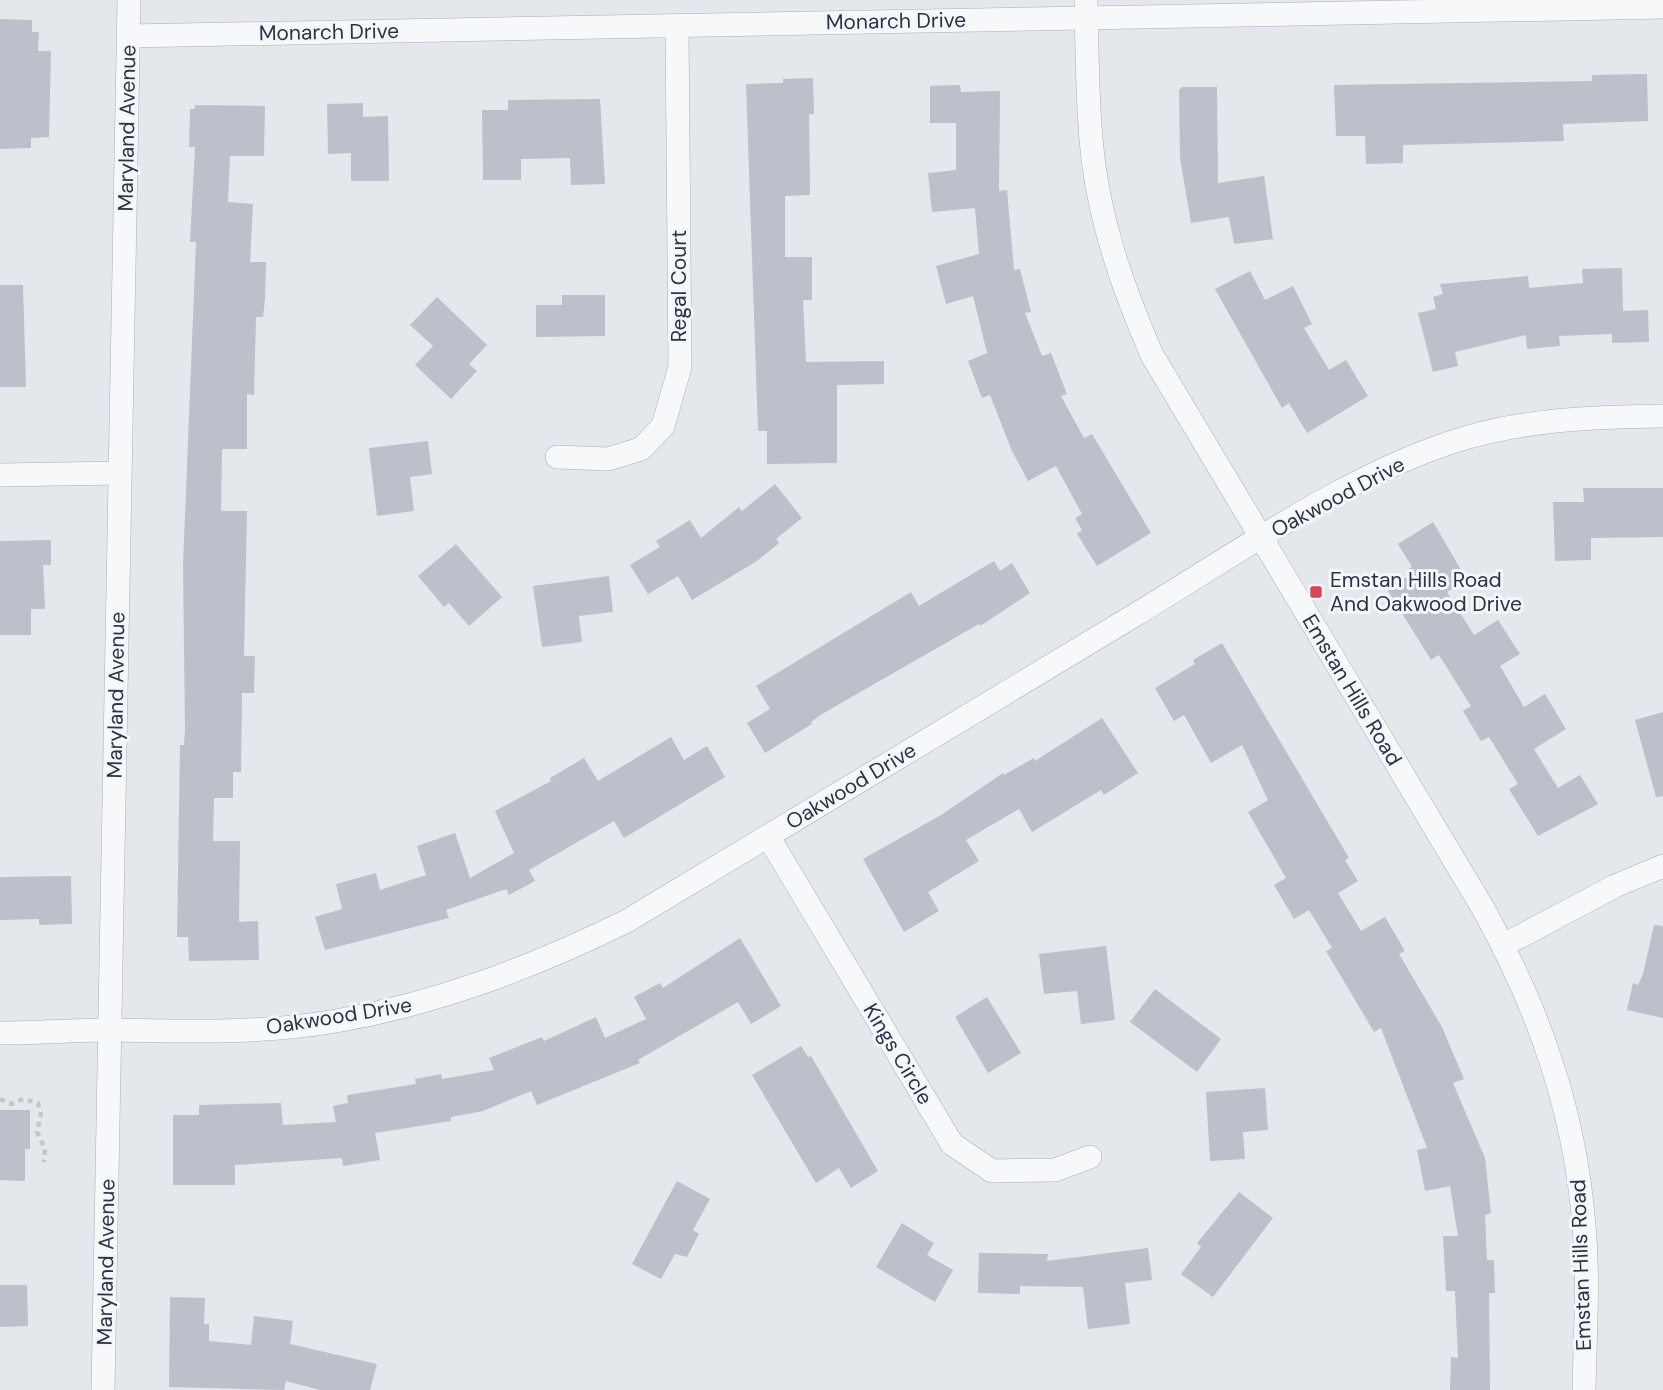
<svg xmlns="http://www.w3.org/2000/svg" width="1663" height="1390" viewBox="0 0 1663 1390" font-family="'DM Sans',sans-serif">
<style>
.building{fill:#bbc0ca}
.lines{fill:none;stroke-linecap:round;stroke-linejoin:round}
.street-casing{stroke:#a9aeb7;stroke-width:24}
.path{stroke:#c2c5cb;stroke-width:4.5;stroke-dasharray:5 5;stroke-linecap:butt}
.street{stroke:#f7f8fa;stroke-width:23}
.poi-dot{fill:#d1495b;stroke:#f4f6f9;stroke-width:2.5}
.labels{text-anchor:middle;stroke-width:6;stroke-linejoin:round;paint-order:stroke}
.street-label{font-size:21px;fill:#2b3445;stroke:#f4f6f9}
.poi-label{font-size:21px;fill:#2b3445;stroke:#f4f6f9;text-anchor:start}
</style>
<rect width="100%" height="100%" fill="#e4e7ec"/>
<path class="building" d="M 0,19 L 32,20 L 32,32 L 39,32 L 38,51 L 51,51 L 49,137 L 31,138 L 31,148 L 0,149 Z
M 1647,74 L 1648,121 L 1563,124 L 1564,141 L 1403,145 L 1403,163 L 1366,164 L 1365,136 L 1336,136 L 1334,85 L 1592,81 L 1592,75 Z
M 813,78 L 814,114 L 809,114 L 810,195 L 785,196 L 785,257 L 812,257 L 812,300 L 803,300 L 806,362 L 884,361 L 884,384 L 837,385 L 837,463 L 767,464 L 767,431 L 758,431 L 746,84 L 783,83 L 783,79 Z
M 960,85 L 961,92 L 1000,91 L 999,191 L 1007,190 L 1014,270 L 1020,269 L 1031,312 L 1025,313 L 1042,356 L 1051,353 L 1067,394 L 1061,396 L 1084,438 L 1092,434 L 1151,533 L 1097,566 L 1077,534 L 1082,530 L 1075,518 L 1082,514 L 1056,466 L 1028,481 L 1012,451 L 990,395 L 982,398 L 968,361 L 987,353 L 973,296 L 946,304 L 936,266 L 979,254 L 975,208 L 932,212 L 928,173 L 956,170 L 956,123 L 930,123 L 930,86 Z
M 1182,87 L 1217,87 L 1218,183 L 1264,176 L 1273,239 L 1234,244 L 1229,217 L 1191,223 L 1180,158 L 1179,90 Z
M 600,99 L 605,184 L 571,185 L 570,158 L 521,159 L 521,180 L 483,180 L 482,110 L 508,110 L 508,100 Z
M 363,103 L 363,117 L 388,116 L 389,181 L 351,181 L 351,153 L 328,154 L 327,104 Z
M 195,105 L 265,106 L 264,156 L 230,156 L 228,202 L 253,204 L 250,262 L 266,262 L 265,299 L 263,317 L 256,317 L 254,395 L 247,394 L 247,449 L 222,449 L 221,511 L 247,511 L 244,656 L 255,656 L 254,693 L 242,693 L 241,772 L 233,772 L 233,798 L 214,798 L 213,841 L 240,841 L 239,922 L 258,921 L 259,960 L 189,961 L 188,937 L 177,937 L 180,745 L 184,745 L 185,729 L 183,565 L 196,242 L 190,242 L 195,147 L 189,147 L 190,109 L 195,109 Z
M 1622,268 L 1623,311 L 1648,310 L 1649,342 L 1612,343 L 1612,334 L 1559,336 L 1560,346 L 1527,349 L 1526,335 L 1455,352 L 1458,366 L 1433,372 L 1418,313 L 1436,309 L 1433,297 L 1443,294 L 1440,284 L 1528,276 L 1529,288 L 1583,283 L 1582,269 Z
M 1250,271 L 1265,300 L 1293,286 L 1312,324 L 1304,328 L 1329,370 L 1346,360 L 1368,396 L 1307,433 L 1289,403 L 1282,408 L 1215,289 Z
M 0,285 L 23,285 L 26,387 L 0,387 Z
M 562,295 L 605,295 L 605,336 L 536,337 L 536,305 L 562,305 Z
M 437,297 L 487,345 L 469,364 L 477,371 L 451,399 L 415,365 L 433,346 L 410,325 Z
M 428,441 L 432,474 L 410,477 L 414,511 L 377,516 L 369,448 Z
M 775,484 L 802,518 L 776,539 L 779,543 L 757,561 L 692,600 L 678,576 L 648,594 L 630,565 L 660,547 L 656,541 L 690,520 L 701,538 L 739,507 L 742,511 Z
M 1583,488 L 1663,488 L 1663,537 L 1591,538 L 1591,560 L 1555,561 L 1553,502 L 1584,502 Z
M 1433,522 L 1467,580 L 1447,592 L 1474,635 L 1498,620 L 1520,654 L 1500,666 L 1524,707 L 1545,694 L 1566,729 L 1534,749 L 1558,788 L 1580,775 L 1598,804 L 1538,836 L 1509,789 L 1518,784 L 1489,737 L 1481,741 L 1463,711 L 1471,706 L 1439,655 L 1431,660 L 1387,589 L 1412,574 L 1408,569 L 1412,567 L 1398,544 Z
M 51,540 L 51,565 L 43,565 L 45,609 L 31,609 L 31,635 L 0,635 L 0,541 Z
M 456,544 L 502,597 L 469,626 L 449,603 L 444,607 L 418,576 Z
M 994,561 L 1000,571 L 1012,563 L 1030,593 L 980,626 L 979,624 L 822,714 L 811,722 L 812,724 L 765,753 L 747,723 L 770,709 L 756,686 L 911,592 L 919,606 Z
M 609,576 L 613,612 L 579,616 L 582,642 L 542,647 L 533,586 Z
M 1222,643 L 1349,858 L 1345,860 L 1358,881 L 1338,893 L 1361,931 L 1385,917 L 1405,951 L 1399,954 L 1442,1027 L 1464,1079 L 1453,1083 L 1485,1158 L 1491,1213 L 1485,1215 L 1487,1260 L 1494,1260 L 1495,1293 L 1489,1293 L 1490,1390 L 1450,1390 L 1451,1357 L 1458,1358 L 1455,1291 L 1446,1291 L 1443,1236 L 1458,1236 L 1450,1186 L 1425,1191 L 1417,1150 L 1427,1148 L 1381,1028 L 1374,1032 L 1326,951 L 1332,948 L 1309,910 L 1294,919 L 1274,885 L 1286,878 L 1248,812 L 1268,800 L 1242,745 L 1211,763 L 1184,715 L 1174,721 L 1155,688 L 1195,664 L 1193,660 Z
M 1663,712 L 1663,796 L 1656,797 L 1635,720 Z
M 1102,718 L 1138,773 L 1104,795 L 1101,790 L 1032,832 L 1019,809 L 966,840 L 979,861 L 928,892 L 939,911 L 904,932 L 863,859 L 941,815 L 1003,773 L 1004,775 L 1034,758 L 1035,761 Z
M 671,737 L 684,760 L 707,746 L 725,777 L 624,838 L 614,821 L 529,870 L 535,881 L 509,895 L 506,889 L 446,910 L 449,918 L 325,950 L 315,917 L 342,909 L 336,884 L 376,873 L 380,890 L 426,875 L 417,846 L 455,833 L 470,878 L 514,853 L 495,811 L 551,781 L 550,778 L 584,758 L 598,781 Z
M 71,876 L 72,924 L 39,925 L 39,919 L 0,920 L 0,877 Z
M 1654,925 L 1663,926 L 1663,1018 L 1627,1010 L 1633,983 L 1638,985 L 1643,974 Z
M 740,938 L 781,1006 L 751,1024 L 738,1002 L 638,1060 L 640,1063 L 537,1105 L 531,1091 L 483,1111 L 451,1117 L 451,1121 L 375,1133 L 380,1160 L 343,1166 L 342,1158 L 235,1165 L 235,1185 L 173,1185 L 173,1115 L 199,1115 L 199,1105 L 281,1103 L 283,1125 L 336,1122 L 333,1106 L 348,1103 L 347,1095 L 416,1084 L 415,1079 L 441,1074 L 442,1079 L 494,1070 L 489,1058 L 542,1037 L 544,1041 L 596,1017 L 605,1038 L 646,1019 L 634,997 L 660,983 L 663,988 Z
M 1106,946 L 1115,1020 L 1081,1024 L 1077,991 L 1044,994 L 1039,954 Z
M 1155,989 L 1221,1039 L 1197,1072 L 1130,1022 Z
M 987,997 L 1021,1053 L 988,1073 L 955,1017 Z
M 801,1046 L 808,1057 L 811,1056 L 878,1171 L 851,1188 L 839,1168 L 816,1183 L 752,1075 Z
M 1265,1088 L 1268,1130 L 1243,1132 L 1245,1159 L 1210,1161 L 1206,1092 Z
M 0,1110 L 30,1110 L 30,1149 L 25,1149 L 25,1181 L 0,1180 Z
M 677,1181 L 710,1199 L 693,1230 L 699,1234 L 687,1257 L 675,1254 L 661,1279 L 632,1264 Z
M 1239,1192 L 1273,1218 L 1213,1297 L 1181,1274 L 1201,1247 L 1197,1243 Z
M 902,1223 L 934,1243 L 927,1255 L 953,1270 L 935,1302 L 876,1267 Z
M 1148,1248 L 1152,1280 L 1125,1283 L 1130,1324 L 1088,1329 L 1083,1287 L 1020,1286 L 1020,1294 L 978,1293 L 979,1253 L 1048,1254 L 1047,1261 Z
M 0,1285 L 27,1285 L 28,1326 L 0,1327 Z
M 170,1297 L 205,1298 L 204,1324 L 209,1324 L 209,1341 L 251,1345 L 254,1316 L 293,1321 L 290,1344 L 377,1364 L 370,1390 L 320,1390 L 286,1381 L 284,1390 L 169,1387 Z"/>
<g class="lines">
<defs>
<path id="street" d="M 1086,0 C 1087,46 1087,93 1091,139 C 1097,215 1122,286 1152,355 L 1484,910 C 1539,1010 1575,1111 1584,1226 C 1589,1280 1585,1335 1584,1390
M 129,36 L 1663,7
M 557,457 L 608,459 L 641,449 L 663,426 L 680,367 L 677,26
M 0,475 L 120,473
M 768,836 L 952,1144 L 992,1171 L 1055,1170 L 1090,1157
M 1504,945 L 1615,886 L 1663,866
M 0,1033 C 37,1033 75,1030 112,1030 C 187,1031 262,1034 336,1021 C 439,1003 533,967 627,921 C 796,819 966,717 1135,615 C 1236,554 1353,471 1465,438 C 1530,419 1596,417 1663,416
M 103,1390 L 129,0"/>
</defs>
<use href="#street" class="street-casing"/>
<path class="path" d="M 0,1099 L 12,1104 L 23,1099 L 38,1103 L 41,1115 L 37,1132 L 45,1149 L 44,1162"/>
<use href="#street" class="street"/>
</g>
<rect class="poi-dot" x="1309" y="585" width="14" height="14" rx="3.5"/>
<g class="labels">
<g class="street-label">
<text transform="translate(896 21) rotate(-1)" y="7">Monarch Drive</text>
<text transform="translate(329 32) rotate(-1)" y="7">Monarch Drive</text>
<text transform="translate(127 128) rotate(-89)" y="7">Maryland Avenue</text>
<text transform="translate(679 286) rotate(-90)" y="7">Regal Court</text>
<text transform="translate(1338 497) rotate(-28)" y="7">Oakwood Drive</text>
<text transform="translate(1352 690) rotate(59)" y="7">Emstan Hills Road</text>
<text transform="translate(116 695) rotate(-89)" y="7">Maryland Avenue</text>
<text transform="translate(851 786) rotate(-31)" y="7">Oakwood Drive</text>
<text transform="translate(339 1016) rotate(-9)" y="7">Oakwood Drive</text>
<text transform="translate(898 1054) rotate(59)" y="7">Kings Circle</text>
<text transform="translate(106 1262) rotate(-89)" y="7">Maryland Avenue</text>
<text transform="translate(1581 1265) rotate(-92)" y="7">Emstan Hills Road</text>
</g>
<g class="poi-label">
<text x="1330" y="587">Emstan Hills Road<tspan x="1330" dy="24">And Oakwood Drive</tspan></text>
</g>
</g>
</svg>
